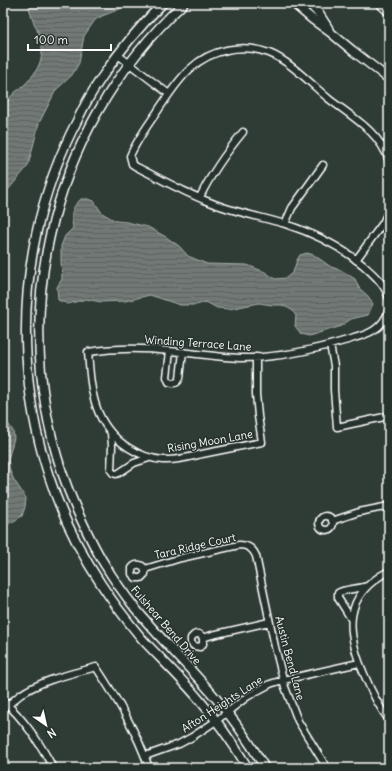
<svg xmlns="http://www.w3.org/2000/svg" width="392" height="771" viewBox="0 0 392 771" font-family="Delius,sans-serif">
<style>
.water{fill:url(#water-rules);stroke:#a9afac}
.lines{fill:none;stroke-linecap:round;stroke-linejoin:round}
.street-casing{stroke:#fff;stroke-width:9}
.secondary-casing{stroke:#fff;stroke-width:11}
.street{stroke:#26332d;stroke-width:6}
.secondary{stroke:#26332d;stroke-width:8}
.labels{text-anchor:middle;stroke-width:3;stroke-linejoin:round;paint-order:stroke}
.street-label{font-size:11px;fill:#fff;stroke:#26332d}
</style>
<defs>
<pattern id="water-rules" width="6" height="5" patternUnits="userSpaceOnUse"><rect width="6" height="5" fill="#707975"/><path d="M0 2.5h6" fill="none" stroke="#5e6260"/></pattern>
</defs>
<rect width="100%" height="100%" fill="#2f3b35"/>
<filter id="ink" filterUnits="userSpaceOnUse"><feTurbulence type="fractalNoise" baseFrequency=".025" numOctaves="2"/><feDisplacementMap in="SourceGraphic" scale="8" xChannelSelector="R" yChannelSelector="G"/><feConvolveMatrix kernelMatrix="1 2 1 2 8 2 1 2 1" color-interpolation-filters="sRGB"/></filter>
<g filter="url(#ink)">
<path class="water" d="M 29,3 L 127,3 L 120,9 L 102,16 L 95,20 L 84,36 L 79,63 L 72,75 L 56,90 L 39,123 L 28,166 L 3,196 L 3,131 C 4,128 6,125 6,122 C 6,116 4,110 7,103 C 10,95 17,91 23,86 C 34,76 43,63 42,48 C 41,32 29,19 29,3 Z
M 81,199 L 88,199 L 94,201 L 102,213 L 116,221 L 127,222 L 148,227 L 166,237 L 179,246 L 188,256 L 207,264 L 247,265 L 265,272 L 275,279 L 286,278 L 293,272 L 297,260 L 300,255 L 307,253 L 314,255 L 331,267 L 341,270 L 355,279 L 359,288 L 368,296 L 373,304 L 368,315 L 351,319 L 341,326 L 309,336 L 301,334 L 295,326 L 296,316 L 292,310 L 282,305 L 272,305 L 259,303 L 229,309 L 217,308 L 206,302 L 196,305 L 180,305 L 150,295 L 125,301 L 101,302 L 86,299 L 68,304 L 58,300 L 57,287 L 62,279 L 61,261 L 61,246 L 65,236 L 73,228 C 71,214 70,209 81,199 Z
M 3,416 L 13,431 L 14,438 L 8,460 L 10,471 L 14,480 L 26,498 L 25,507 L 22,516 L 13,522 L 6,524 L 3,523 Z"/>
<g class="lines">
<defs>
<path id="street" d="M 378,3 L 389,13
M 118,55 L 169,94
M 389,161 C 380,132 352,117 329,99 C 312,85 290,61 269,53 C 243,43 211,49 190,69 C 177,81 167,97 157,112 C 147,126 137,140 130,156 L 132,164 L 135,166 C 164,181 193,197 223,207 C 244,214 265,218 285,224 C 313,233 340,246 363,265 C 374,275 384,283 389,298
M 200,197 C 212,172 225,154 243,132
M 285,224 L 292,208 L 323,165
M 356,260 L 383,223 L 389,210
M 330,345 L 334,366 L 334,390 L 337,427 L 389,416
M 170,351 L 167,377 L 169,382 C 174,384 178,383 180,378 L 183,352
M 256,357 L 256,394 L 258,416 L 262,442 C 242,446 222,450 202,454 C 190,457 177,461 163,460 C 151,459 140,455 129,448 C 93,425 91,391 88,352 C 115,348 143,348 170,351 C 193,353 216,357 240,358 C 275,358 310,351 344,341 C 364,335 381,333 389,310
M 111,433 L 112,446 L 111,470 L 113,473 L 116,474 L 119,473 L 134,463 L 149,458
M319 523a7 7 0 1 1 14 0a7 7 0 1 1-14 0Z
M 332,521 L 359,512 L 389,506
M 145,569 L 145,574 L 141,578 L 136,578 L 132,574 L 132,568 C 136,563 142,564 145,569 L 181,558 L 239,545 C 247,545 253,548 256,556 L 275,647 L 285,687 L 298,721 L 327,768
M 389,571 C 342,595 346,632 364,674 C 371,691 378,706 389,720
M 351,619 L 345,609 L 338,598 L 338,593 C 343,589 359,589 367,586
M 203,638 C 201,634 198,633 194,635 L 191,638 L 191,643 L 194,646 L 200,647 L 203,644 L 203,638 L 212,635 L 269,622
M 3,701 C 22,716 42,746 53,768
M 8,705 C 12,702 16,698 20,695 C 41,680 71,674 96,667 C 117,699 137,732 149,768
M 145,756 L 179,744 L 192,737 L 216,721 L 247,697 L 257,691 L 270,684 L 283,680 L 359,663"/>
<path id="secondary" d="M 163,3 C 140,26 120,50 102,77 C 93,90 85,104 78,119 C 1,264 10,447 101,584 C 114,604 128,622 143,640 C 161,659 180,677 197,697 C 216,719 233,743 248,768
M 184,3 C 46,131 0,332 75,506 C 84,526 93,546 105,565 C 114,580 124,594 135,608 C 160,639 189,666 214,696 C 233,718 250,743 265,768
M 293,3 L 312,19 L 330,32 L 353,51 L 389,79
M 309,3 L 319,14 L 328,28"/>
</defs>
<use href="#street" class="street-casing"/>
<use href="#secondary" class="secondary-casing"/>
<use href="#street" class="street"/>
<use href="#secondary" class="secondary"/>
</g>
</g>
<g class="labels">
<g class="street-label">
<text transform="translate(198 343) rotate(4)" y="4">Winding Terrace Lane</text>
<text transform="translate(210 441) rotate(-10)" y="4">Rising Moon Lane</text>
<text transform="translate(195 546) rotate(-13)" y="4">Tara Ridge Court</text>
<text transform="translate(166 625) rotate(49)" y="4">Fulshear Bend Drive</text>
<text transform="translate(290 658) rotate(75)" y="4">Austin Bend Lane</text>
<text transform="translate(222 704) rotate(-33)" y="4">Afton Heights Lane</text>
</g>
</g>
<rect width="392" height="771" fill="none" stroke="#26332d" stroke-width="16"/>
<rect x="8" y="8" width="376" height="755" fill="none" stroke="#fff" stroke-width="1.5" filter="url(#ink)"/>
<g transform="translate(46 725) rotate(146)" stroke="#26332d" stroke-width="3" paint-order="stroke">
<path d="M0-3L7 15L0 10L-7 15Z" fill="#ffffff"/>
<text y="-6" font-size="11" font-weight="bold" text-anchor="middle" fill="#ffffff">N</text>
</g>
<path d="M28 44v6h83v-6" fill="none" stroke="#ffffff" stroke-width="2"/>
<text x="34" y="44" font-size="12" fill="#ffffff" stroke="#26332d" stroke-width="3" paint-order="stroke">100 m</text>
</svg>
